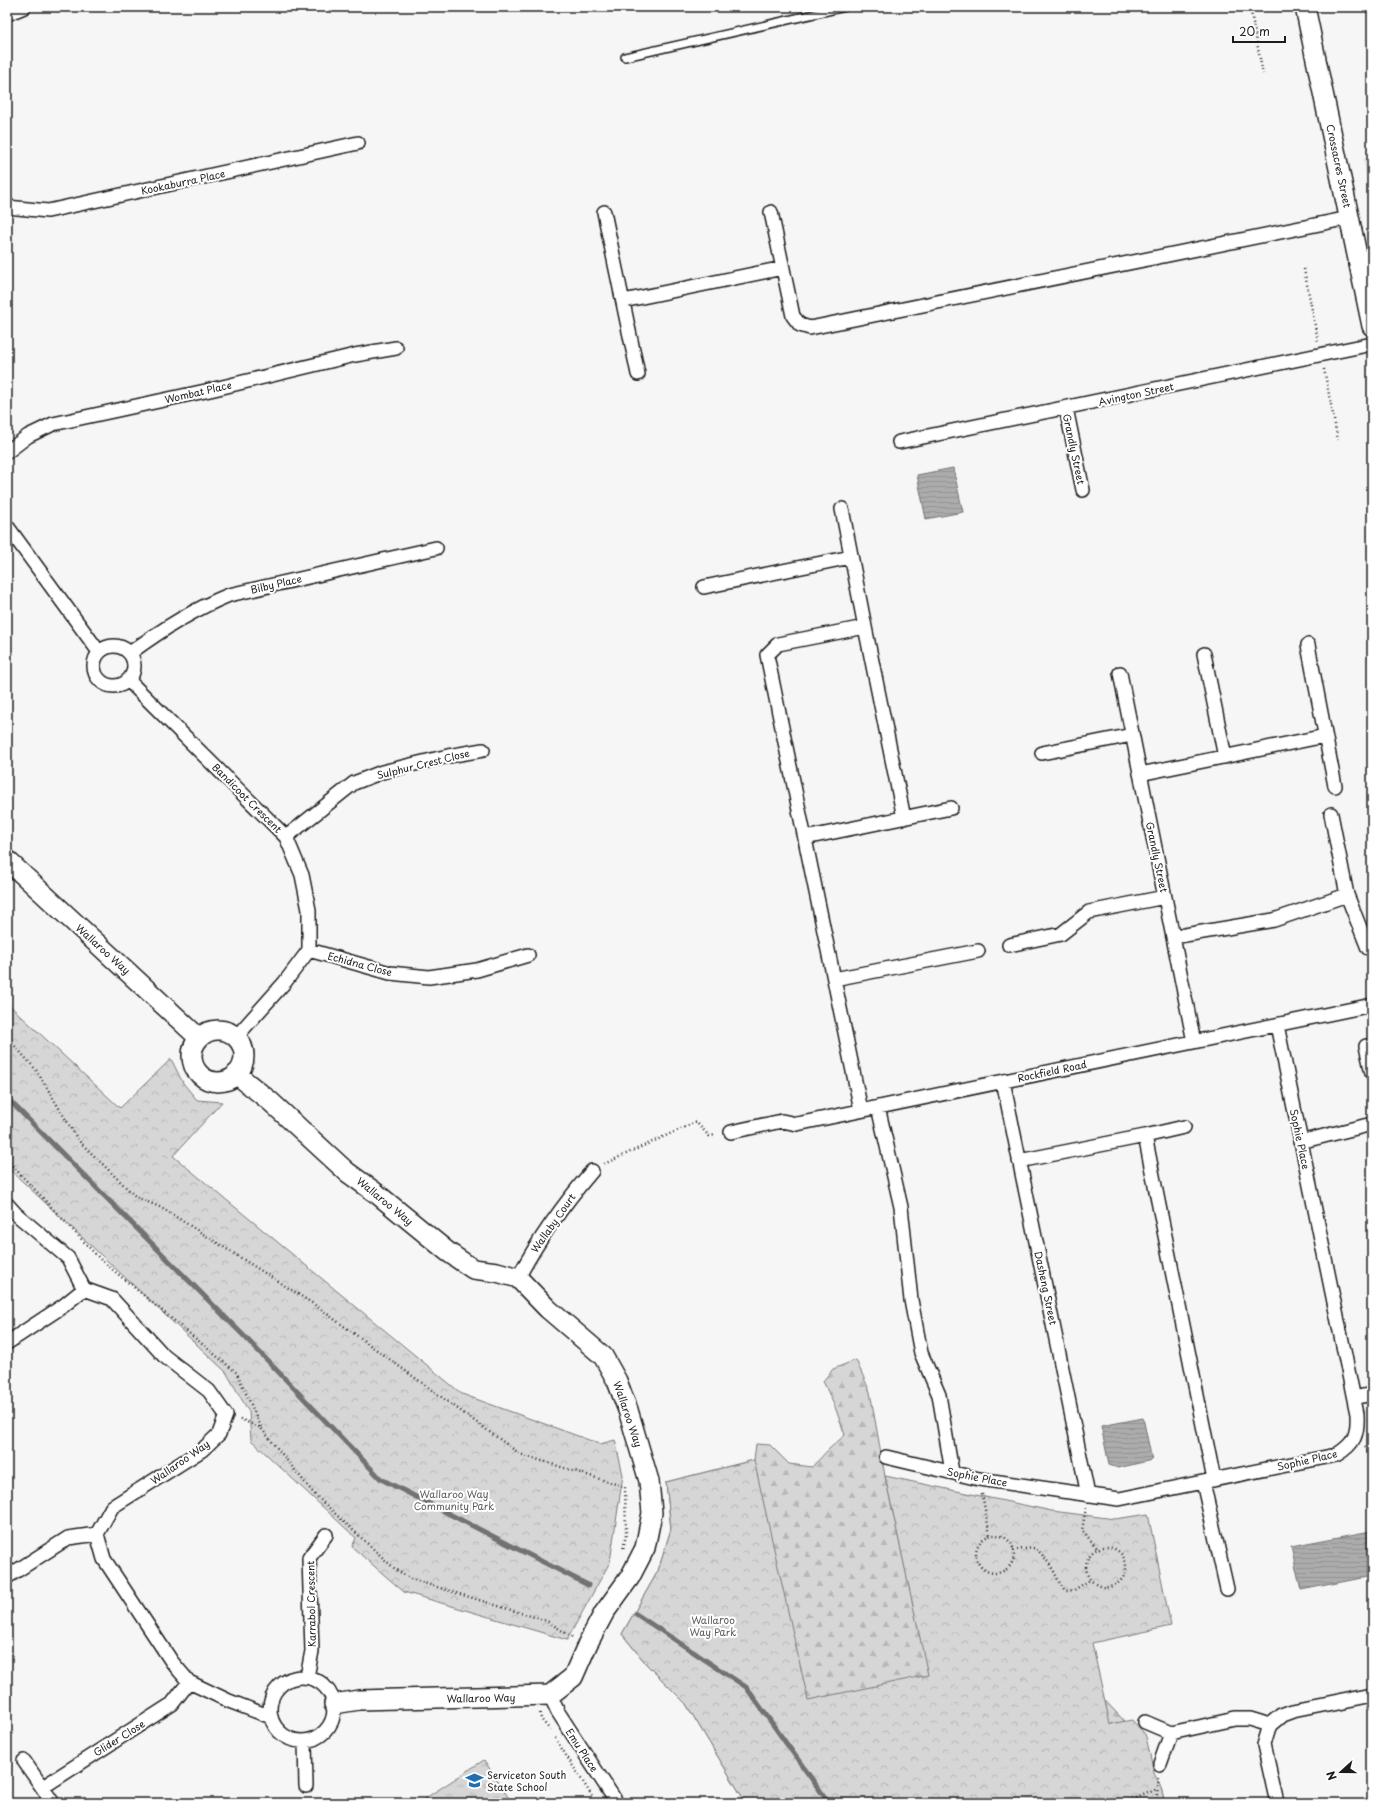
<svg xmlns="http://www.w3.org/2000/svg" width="1379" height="1810" viewBox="0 0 1379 1810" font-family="'Playpen Sans',sans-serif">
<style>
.built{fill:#e6e6e6}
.grass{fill:url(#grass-tufts);stroke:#797979}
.forest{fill:url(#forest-firs);stroke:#797979}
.park{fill:url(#park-crowns);stroke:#797979}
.water{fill:url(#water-rules);stroke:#727272}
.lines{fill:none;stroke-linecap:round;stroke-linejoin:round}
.stream{stroke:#727272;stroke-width:5}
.lane-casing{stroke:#1c1c1c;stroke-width:10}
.street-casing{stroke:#1c1c1c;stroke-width:16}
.secondary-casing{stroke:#1c1c1c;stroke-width:22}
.path{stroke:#1c1c1c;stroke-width:2.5;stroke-dasharray:1 3;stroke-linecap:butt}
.lane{stroke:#fff;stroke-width:7}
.street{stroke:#fff;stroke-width:13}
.secondary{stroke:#fff;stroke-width:19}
.labels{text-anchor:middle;stroke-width:4;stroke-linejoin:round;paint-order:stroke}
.street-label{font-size:10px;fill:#1c1c1c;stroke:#fff}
.park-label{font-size:10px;fill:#5d5d5d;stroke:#fff}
.poi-label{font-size:10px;fill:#1c1c1c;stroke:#fff;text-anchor:start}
</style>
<defs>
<pattern id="grass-tufts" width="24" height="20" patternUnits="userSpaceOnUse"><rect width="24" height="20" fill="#d6d6d6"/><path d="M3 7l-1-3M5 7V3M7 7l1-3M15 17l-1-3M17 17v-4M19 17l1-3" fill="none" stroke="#b7b7b7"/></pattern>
<pattern id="forest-firs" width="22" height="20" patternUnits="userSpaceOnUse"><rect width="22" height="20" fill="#d6d6d6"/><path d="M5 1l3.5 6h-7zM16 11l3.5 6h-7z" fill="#b7b7b7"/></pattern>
<pattern id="park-crowns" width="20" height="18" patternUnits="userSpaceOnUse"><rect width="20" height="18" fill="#d6d6d6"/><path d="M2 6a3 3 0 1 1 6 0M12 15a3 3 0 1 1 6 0" fill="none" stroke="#b7b7b7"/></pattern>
<pattern id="water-rules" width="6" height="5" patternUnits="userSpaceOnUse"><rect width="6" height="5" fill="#acacac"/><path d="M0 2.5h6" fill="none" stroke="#939393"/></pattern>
</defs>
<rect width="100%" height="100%" fill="#f6f6f6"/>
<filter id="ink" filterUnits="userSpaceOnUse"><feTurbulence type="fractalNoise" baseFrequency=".025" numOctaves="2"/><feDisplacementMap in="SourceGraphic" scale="8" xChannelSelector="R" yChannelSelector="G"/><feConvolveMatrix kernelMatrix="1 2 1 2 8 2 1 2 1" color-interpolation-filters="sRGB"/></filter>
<g filter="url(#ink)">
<path class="built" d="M 1372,157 L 1372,204 L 1363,159 Z"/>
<path class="grass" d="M 484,1760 L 512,1803 L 418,1803 Z"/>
<path class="forest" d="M 856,1360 L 870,1392 L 885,1476 L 929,1675 L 1098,1693 L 1127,1724 L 1149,1777 L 1161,1788 L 1165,1803 L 746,1803 L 686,1704 L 648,1666 L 622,1634 L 658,1571 L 671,1529 L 666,1482 L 754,1460 L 756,1444 L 770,1445 L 789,1464 L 812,1467 L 829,1449 L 845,1435 L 835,1407 L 823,1381 L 833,1369 Z"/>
<path class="park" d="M 7,1003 L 120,1108 L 171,1059 L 183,1083 L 197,1100 L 222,1102 L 173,1156 L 462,1394 L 600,1444 L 615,1440 L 623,1475 L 610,1562 L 567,1640 L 404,1592 L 352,1547 L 356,1538 L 251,1440 L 249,1412 L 226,1372 L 7,1167 Z
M 754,1460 L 808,1700 L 928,1675 L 885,1476 L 1052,1511 L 1115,1519 L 1148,1514 L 1171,1626 L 1092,1643 L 1110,1724 L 1132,1720 L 1145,1734 L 1154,1772 L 1161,1788 L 1165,1803 L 746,1803 L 686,1704 L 648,1666 L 622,1634 L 658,1571 L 671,1529 L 666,1482 Z"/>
<path class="water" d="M 953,468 L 963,512 L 926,519 L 917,475 Z
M 1143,1418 L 1152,1460 L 1118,1468 L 1109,1465 L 1101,1426 Z
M 1371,1531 L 1372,1576 L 1301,1590 L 1291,1546 Z"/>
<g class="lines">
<path class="stream" d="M 7,1098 L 243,1335 L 381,1479 L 588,1585
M 636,1614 L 746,1687 L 829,1803"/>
<defs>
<path id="lane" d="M 625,57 L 845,7"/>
<path id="street" d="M 7,14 L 24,7
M 7,207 L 48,211 L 358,143
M 604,212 L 638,374
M 771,212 L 793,316 L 800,325 L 810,328 L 1349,218
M 623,301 L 783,268
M 1066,408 L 1083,490
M 899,442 L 1372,344
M 7,452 L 28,436 L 53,424 L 210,390 L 355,355 L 396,348
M 842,509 L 865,627
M 7,526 L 99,652
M 704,587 L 851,557
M 1308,645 L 1335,786
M94 666a20 20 0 1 1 40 0a20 20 0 1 1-40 0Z
M 130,653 C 161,630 192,610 229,595 L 436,548
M 1204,654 L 1225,757
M 1120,673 L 1194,1042
M 129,681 L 286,837 L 302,875 L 309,910 L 309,950 L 285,982 L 236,1037
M 1042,753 L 1132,735
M 1140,774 L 1325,736
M 1331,814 L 1347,895 L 1368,948
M 286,837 L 354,783 L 382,772 L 448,756 L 483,750
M 805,838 L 951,808
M 1173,937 L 1274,920 L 1347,895
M 1009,945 L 1061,934 L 1089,912 L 1165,897
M 309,950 L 390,973 L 429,977 L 477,970 L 528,955
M 834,979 L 978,951
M 1366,1046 L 1372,1073
M 1003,1081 L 1088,1495
M 878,1107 L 901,1207 L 911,1300 L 921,1353 L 939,1395 L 952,1472
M 861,1110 L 767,655 L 778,644 L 865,627 L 904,818
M 731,1132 L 782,1121 L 797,1124 L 1372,1005
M 1145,1136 L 1184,1127
M 1300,1142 L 1372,1124
M 1019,1161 L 1145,1136 L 1214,1480
M 7,1204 L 16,1214 L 68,1258 L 84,1289 L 112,1299 L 164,1356 L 209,1391 L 226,1415 L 219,1434 L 202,1450 L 112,1507 L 97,1534 L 104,1559 L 172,1662 L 189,1682 L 229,1701 L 271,1717
M 518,1278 C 539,1238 562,1206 592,1171
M 7,1343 L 63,1306 L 84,1289
M 1354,1398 L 1372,1394
M 886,1457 L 979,1479 L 1119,1499 L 1336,1455 C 1355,1444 1358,1434 1357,1414 L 1277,1025
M 1203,1482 L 1227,1589
M 7,1577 L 68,1538 L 97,1534
M 307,1677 L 312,1651 L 309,1558 L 326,1535
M270 1709a32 32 0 1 1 64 0a32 32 0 1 1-64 0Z
M 550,1695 L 558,1712 L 617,1803
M 1145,1722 L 1171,1733
M 1270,1725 L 1282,1715 L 1293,1711 L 1372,1695
M 1270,1725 L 1264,1745 L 1277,1803
M 305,1741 L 306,1786
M 24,1761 L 53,1803
M 1160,1764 L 1171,1733 L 1235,1719 L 1250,1719 L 1270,1725
M 43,1787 L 172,1704 L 189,1682"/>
<path id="secondary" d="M 1305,7 L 1372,326
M 7,860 L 199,1038
M192 1056a26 26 0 1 1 52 0a26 26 0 1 1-52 0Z
M 236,1074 L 271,1102 L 347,1172 L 376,1193 L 448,1252 L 473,1269 L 497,1272 L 518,1278 L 548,1309 L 603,1356 L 617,1381 L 628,1410 L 649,1481 L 652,1513 L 645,1548 L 630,1577 L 604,1613 L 588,1643 L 573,1677 L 550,1695 L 359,1700 L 334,1704"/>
</defs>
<use href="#lane" class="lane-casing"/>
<use href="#street" class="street-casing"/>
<use href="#secondary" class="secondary-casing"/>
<path class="path" d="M 1250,7 L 1263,74
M 1304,269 L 1318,341
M 1324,369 L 1338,440
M 7,1037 L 37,1071 L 78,1140 L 136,1197 L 162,1208 L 312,1303 L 520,1454 L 625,1487 L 626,1535 L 623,1549
M 7,1160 L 101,1260 L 237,1373 L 261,1427
M 604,1164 L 696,1122 L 709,1136 L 716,1135
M 240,1419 L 261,1428 L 315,1495 L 395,1569 L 411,1579 L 547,1621 L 572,1637
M 1365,1447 L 1372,1457
M 982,1494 L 990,1535
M 1086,1508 L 1082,1530 L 1097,1548
M976 1554a19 19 0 1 1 38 0a19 19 0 1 1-38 0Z
M1086 1567a20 20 0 1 1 40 0a20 20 0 1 1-40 0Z
M 1013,1550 L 1035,1548 C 1042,1554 1048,1561 1053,1570 C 1058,1578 1059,1585 1066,1591 L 1074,1590 L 1090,1580
M 540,1713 L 541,1719 L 550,1730
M 555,1738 L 592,1796
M 998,1803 L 1003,1803
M 1125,1803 L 1157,1789
M 1156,1803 L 1159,1778"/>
<use href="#lane" class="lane"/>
<use href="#street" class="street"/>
<use href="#secondary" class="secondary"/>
</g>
</g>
<defs>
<symbol id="school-bare" viewBox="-9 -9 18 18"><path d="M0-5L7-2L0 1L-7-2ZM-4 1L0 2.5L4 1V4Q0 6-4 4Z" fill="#1f6fb2" stroke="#fff" stroke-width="2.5" paint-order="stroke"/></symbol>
</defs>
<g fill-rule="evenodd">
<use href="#school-bare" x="462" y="1768" width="25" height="25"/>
</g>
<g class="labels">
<g class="street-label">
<text transform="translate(1339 166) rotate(78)" y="4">Crossacres Street</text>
<text transform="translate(183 182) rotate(-12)" y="4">Kookaburra Place</text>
<text transform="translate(198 392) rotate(-13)" y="4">Wombat Place</text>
<text transform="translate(1136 394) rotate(-12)" y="4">Avington Street</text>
<text transform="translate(1074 449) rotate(78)" y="4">Grandly Street</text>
<text transform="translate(276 584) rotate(-13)" y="4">Bilby Place</text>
<text transform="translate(423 764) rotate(-14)" y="4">Sulphur Crest Close</text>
<text transform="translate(247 798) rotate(45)" y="4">Bandicoot Crescent</text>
<text transform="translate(1157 857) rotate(78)" y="4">Grandly Street</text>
<text transform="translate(103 949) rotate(42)" y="4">Wallaroo Way</text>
<text transform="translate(360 964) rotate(15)" y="4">Echidna Close</text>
<text transform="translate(1052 1071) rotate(-12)" y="4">Rockfield Road</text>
<text transform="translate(1300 1139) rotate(78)" y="4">Sophie Place</text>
<text transform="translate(385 1201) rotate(39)" y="4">Wallaroo Way</text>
<text transform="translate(553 1223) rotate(-55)" y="4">Wallaby Court</text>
<text transform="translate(1046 1288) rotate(78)" y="4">Dasheng Street</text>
<text transform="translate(628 1414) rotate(71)" y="4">Wallaroo Way</text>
<text transform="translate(1307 1460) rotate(-13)" y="4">Sophie Place</text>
<text transform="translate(180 1462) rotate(-35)" y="4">Wallaroo Way</text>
<text transform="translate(977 1477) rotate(11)" y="4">Sophie Place</text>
<text transform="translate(311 1604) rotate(-91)" y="4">Karrabol Crescent</text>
<text transform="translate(481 1698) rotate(-1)" y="4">Wallaroo Way</text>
<text transform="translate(119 1738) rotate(-32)" y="4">Glider Close</text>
<text transform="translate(582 1750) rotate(57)" y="4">Emu Place</text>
</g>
<g class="park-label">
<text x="454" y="1498">Wallaroo Way<tspan x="454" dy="12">Community Park</tspan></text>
<text x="713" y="1624">Wallaroo<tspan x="713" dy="12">Way Park</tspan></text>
</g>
<g class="poi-label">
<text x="487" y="1779">Serviceton South<tspan x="487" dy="12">State School</tspan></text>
</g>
</g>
<rect width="1379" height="1810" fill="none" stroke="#fff" stroke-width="24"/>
<rect x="12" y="12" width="1355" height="1786" fill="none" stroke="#1c1c1c" stroke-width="1.5" filter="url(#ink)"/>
<g transform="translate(1341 1772) rotate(249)" stroke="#ffffff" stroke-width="3" paint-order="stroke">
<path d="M0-3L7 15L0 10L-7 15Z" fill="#1c1c1c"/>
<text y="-6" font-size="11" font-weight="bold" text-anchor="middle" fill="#1c1c1c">N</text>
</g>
<path d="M1233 36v6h52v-6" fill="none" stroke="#1c1c1c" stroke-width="2"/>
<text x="1239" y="36" font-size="12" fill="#1c1c1c" stroke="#ffffff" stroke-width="3" paint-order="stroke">20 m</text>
</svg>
